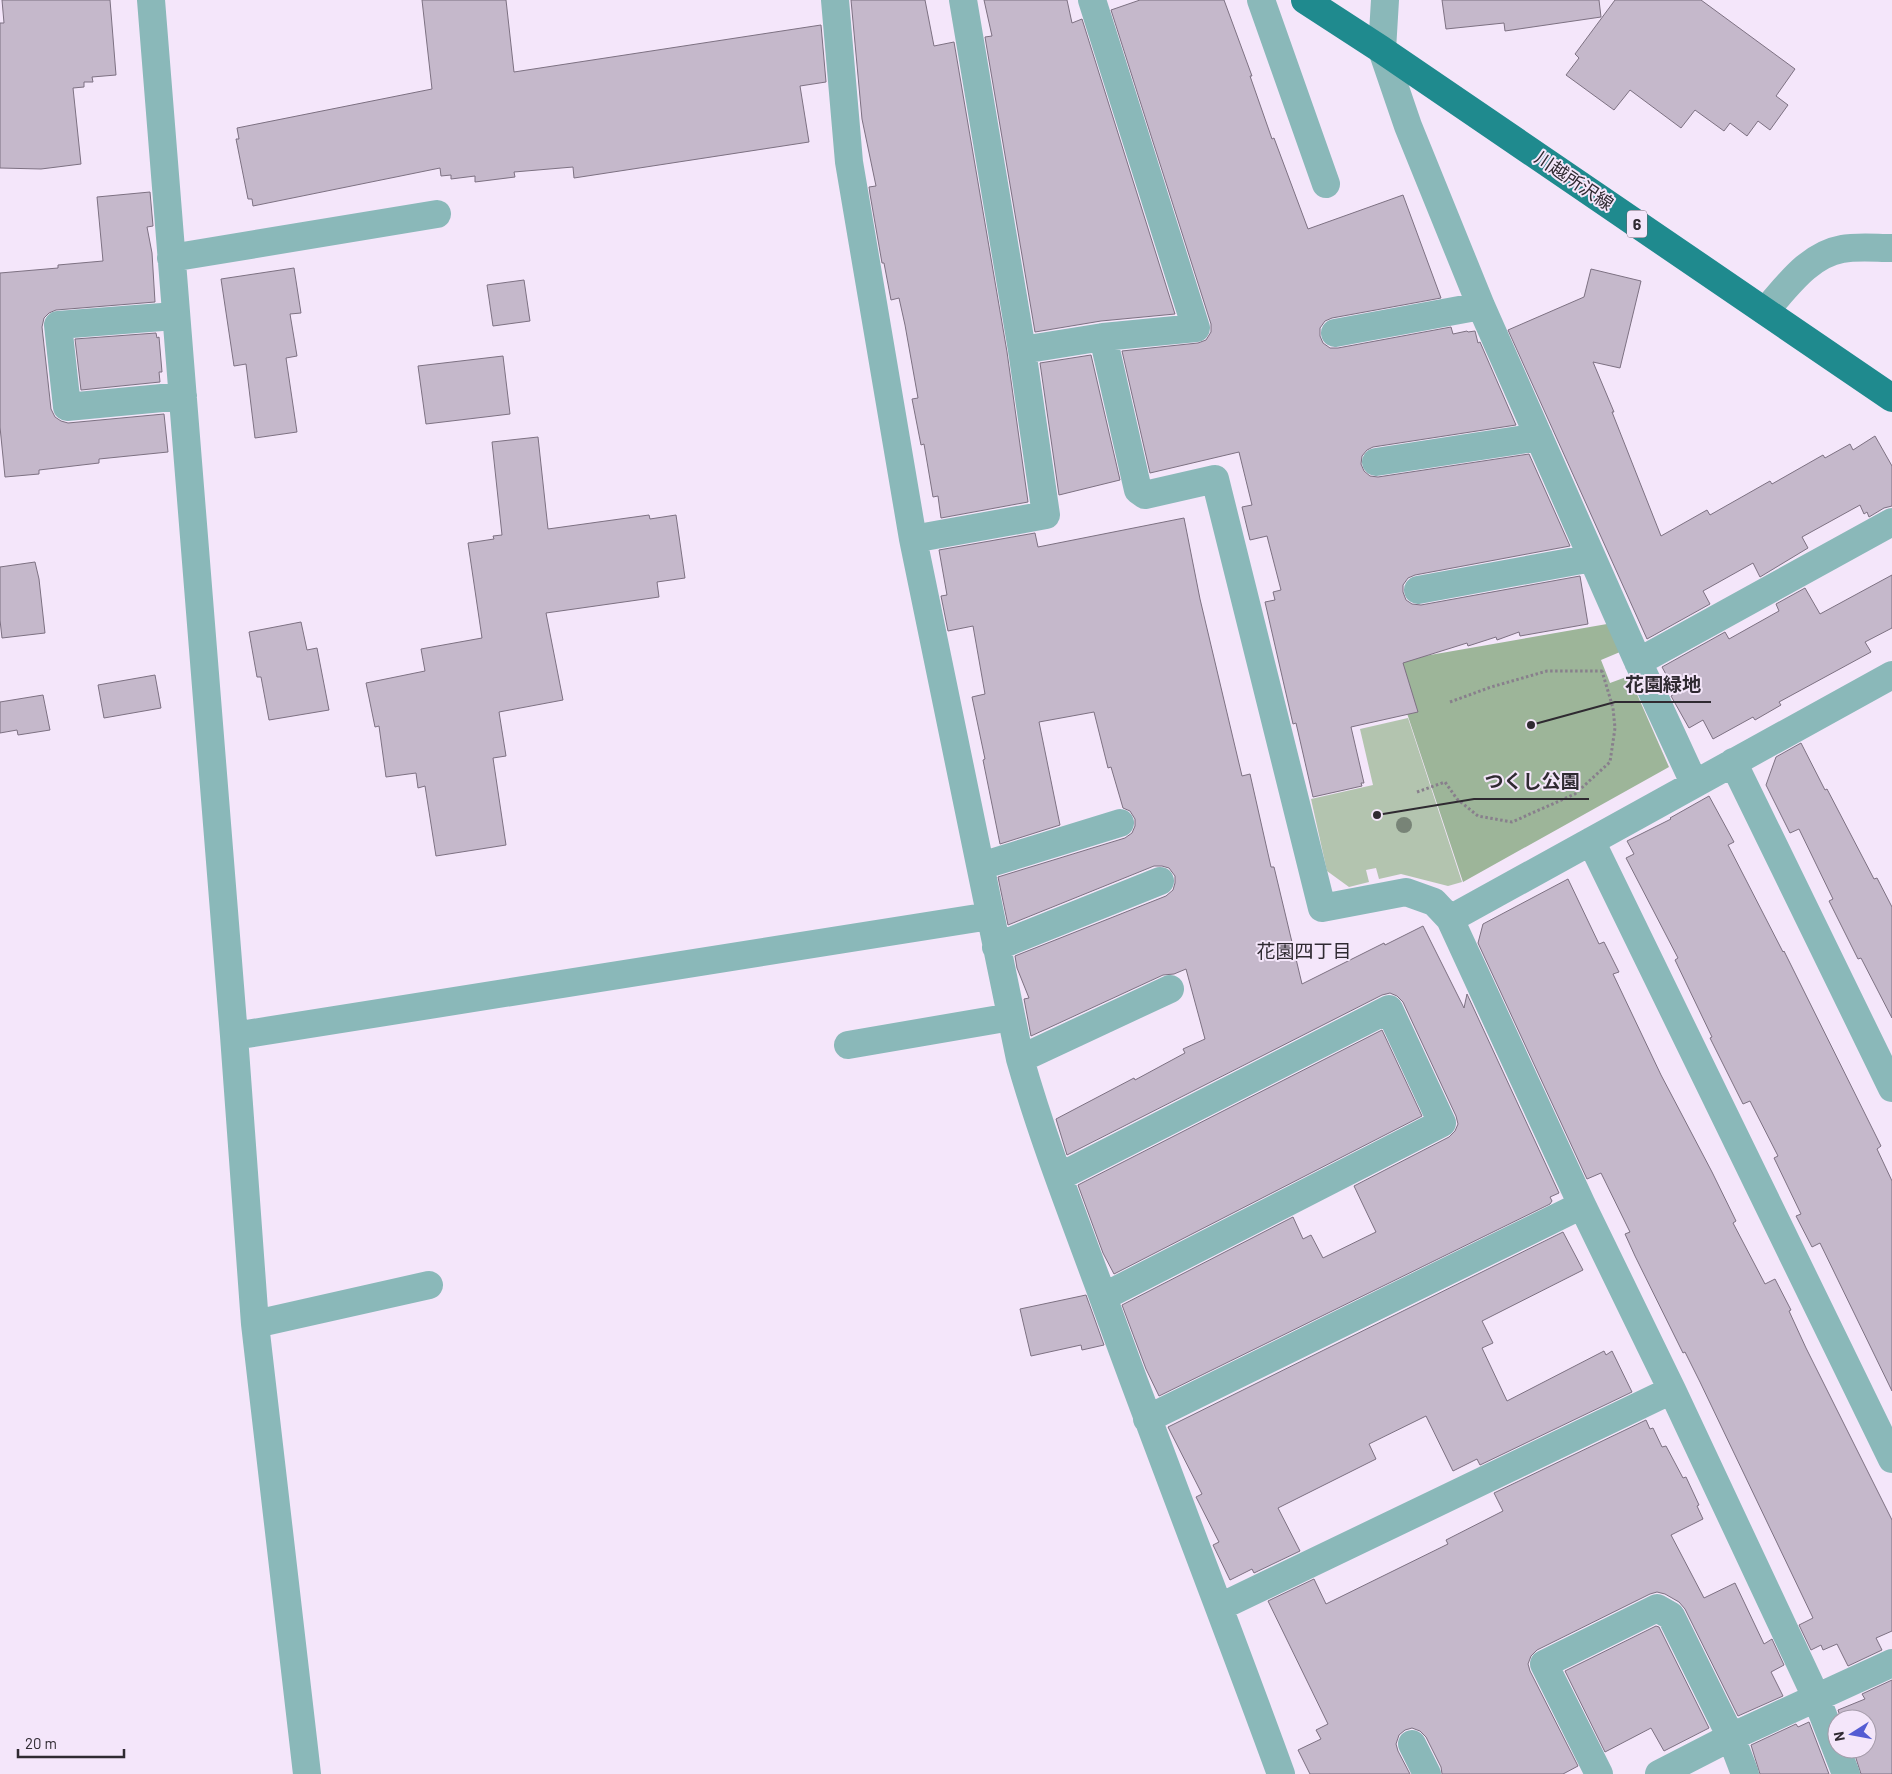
<svg xmlns="http://www.w3.org/2000/svg" width="1892" height="1774" viewBox="0 0 1892 1774" font-family="Barlow,'Noto Sans JP',sans-serif">
<style>
.green{fill:#b3c4af}
.forest{fill:#9db599}
.building{fill:#c5b8cb;stroke:#7d7182}
.lines{fill:none;stroke-linecap:round;stroke-linejoin:round}
.path{stroke:#887f8c;stroke-width:3;stroke-dasharray:2.5 2.5;stroke-linecap:butt}
.minor{stroke:#8ab8b9;stroke-width:28}
.major{stroke:#1f8a8e;stroke-width:28}
.tree{fill:#788477}
.labels{text-anchor:middle;stroke-width:4;stroke-linejoin:round;paint-order:stroke}
.shield{fill:#f4e6fa;stroke:#6a626d;stroke-width:1}
.shield-label{font-size:16px;font-weight:bold;fill:#2f2a31}
.street-label{font-size:18px;fill:#2f2a31;stroke:#f4e6fa}
.neighbourhood-label{font-size:19px;fill:#2f2a31;stroke:#f4e6fa}
.leader{fill:none;stroke:#2f2a31;stroke-width:2}
.callout-dot{fill:#2f2a31;stroke:#f4e6fa;stroke-width:2}
.callout-label{font-size:19px;text-anchor:middle;font-weight:bold;fill:#2f2a31;stroke:#f4e6fa;stroke-width:4;stroke-linejoin:round;paint-order:stroke}
</style>
<rect width="100%" height="100%" fill="#f4e6fa"/>
<path class="green" d="M 1408,718 L 1462,882 L 1448,886 L 1401,874 L 1379,879 L 1376,868 L 1366,870 L 1369,882 L 1349,887 L 1327,871 L 1311,799 L 1373,785 L 1360,729 Z"/>
<path class="forest" d="M 1607,624 L 1620,652 L 1601,660 L 1610,683 L 1629,676 L 1669,767 L 1463,882 L 1390,662 Z"/>
<path class="building" d="M 2,0 L 110,0 L 116,75 L 92,77 L 93,82 L 84,82 L 84,87 L 73,88 L 81,164 L 41,169 L 0,168 L 0,23 L 4,23 Z
M 422,0 L 506,0 L 514,72 L 821,25 L 826,82 L 800,86 L 809,142 L 574,178 L 573,167 L 514,172 L 515,177 L 475,182 L 475,176 L 451,179 L 451,175 L 441,176 L 440,168 L 253,206 L 252,199 L 248,199 L 236,139 L 239,139 L 237,128 L 432,89 Z
M 851,0 L 925,0 L 934,46 L 954,42 L 1007,352 L 1028,502 L 941,518 L 938,496 L 933,497 L 924,444 L 921,445 L 912,399 L 918,398 L 905,325 L 899,298 L 891,300 L 884,263 L 882,263 L 870,194 L 869,187 L 876,186 L 862,119 Z
M 984,0 L 1067,0 L 1072,23 L 1082,19 L 1175,314 L 1101,321 L 1035,332 L 985,37 L 992,36 Z
M 1140,0 L 1224,0 L 1252,76 L 1250,76 L 1272,139 L 1274,138 L 1308,229 L 1403,195 L 1441,298 L 1332,318 L 1325,321 L 1320,328 L 1320,336 L 1323,343 L 1330,348 L 1338,348 L 1451,327 L 1453,334 L 1467,331 L 1468,332 L 1475,331 L 1478,343 L 1480,342 L 1516,425 L 1373,447 L 1367,450 L 1362,456 L 1361,464 L 1364,471 L 1370,476 L 1378,477 L 1529,454 L 1570,546 L 1415,575 L 1408,578 L 1403,585 L 1403,592 L 1406,600 L 1412,604 L 1421,605 L 1580,576 L 1588,624 L 1520,636 L 1519,632 L 1497,640 L 1496,637 L 1468,646 L 1467,643 L 1403,663 L 1418,712 L 1351,727 L 1364,783 L 1361,783 L 1362,786 L 1313,797 L 1296,723 L 1293,724 L 1265,602 L 1275,600 L 1273,592 L 1281,590 L 1267,536 L 1250,540 L 1242,507 L 1252,505 L 1239,452 L 1150,473 L 1122,351 L 1198,343 L 1206,340 L 1211,332 L 1211,324 L 1111,10 Z
M 1442,0 L 1599,0 L 1601,17 L 1505,31 L 1504,23 L 1446,29 Z
M 1615,0 L 1701,0 L 1795,69 L 1776,96 L 1788,105 L 1770,130 L 1758,121 L 1747,136 L 1730,123 L 1724,131 L 1695,110 L 1681,128 L 1630,90 L 1614,110 L 1566,75 L 1579,58 L 1575,54 Z
M 150,192 L 153,226 L 147,227 L 152,253 L 155,302 L 56,310 L 49,313 L 44,318 L 42,327 L 51,409 L 55,417 L 61,421 L 68,423 L 164,414 L 168,452 L 99,459 L 99,463 L 39,470 L 39,474 L 5,477 L 0,427 L 0,273 L 58,268 L 58,265 L 103,261 L 97,197 Z
M 294,268 L 301,313 L 290,314 L 297,356 L 286,358 L 297,432 L 255,438 L 246,364 L 234,366 L 221,279 Z
M 1591,269 L 1641,281 L 1620,368 L 1593,362 L 1614,412 L 1612,412 L 1661,536 L 1707,510 L 1710,515 L 1770,481 L 1772,484 L 1823,455 L 1825,458 L 1850,444 L 1853,450 L 1875,436 L 1892,466 L 1892,506 L 1884,508 L 1869,517 L 1867,512 L 1864,514 L 1860,505 L 1802,537 L 1808,548 L 1760,577 L 1753,563 L 1703,591 L 1710,604 L 1647,639 L 1508,330 L 1584,297 Z
M 524,280 L 530,321 L 493,326 L 487,285 Z
M 156,333 L 157,338 L 159,337 L 162,372 L 159,372 L 160,382 L 81,390 L 75,339 Z
M 1091,355 L 1120,480 L 1059,495 L 1040,363 Z
M 503,356 L 510,414 L 426,424 L 418,366 Z
M 538,437 L 548,529 L 649,515 L 650,519 L 676,515 L 685,578 L 657,582 L 659,597 L 546,613 L 563,700 L 499,712 L 506,756 L 493,758 L 506,845 L 436,856 L 425,786 L 418,788 L 416,773 L 386,777 L 379,726 L 375,727 L 366,683 L 425,671 L 421,649 L 482,638 L 468,543 L 494,539 L 493,536 L 502,535 L 492,442 Z
M 1184,518 L 1200,599 L 1242,776 L 1250,774 L 1271,867 L 1274,867 L 1302,984 L 1384,943 L 1385,945 L 1423,926 L 1464,1008 L 1467,994 L 1559,1193 L 1550,1197 L 1552,1201 L 1550,1204 L 1159,1396 L 1146,1369 L 1122,1305 L 1293,1217 L 1303,1239 L 1311,1235 L 1323,1258 L 1376,1232 L 1354,1186 L 1449,1137 L 1455,1131 L 1458,1124 L 1456,1116 L 1403,1002 L 1397,996 L 1390,993 L 1382,995 L 1067,1155 L 1056,1119 L 1134,1078 L 1135,1080 L 1185,1053 L 1183,1049 L 1205,1039 L 1186,969 L 1174,974 L 1163,975 L 1031,1036 L 1024,999 L 1029,998 L 1017,968 L 1015,956 L 1166,896 L 1173,890 L 1175,883 L 1175,876 L 1169,868 L 1162,866 L 1154,866 L 1008,925 L 998,877 L 1125,838 L 1132,833 L 1135,826 L 1135,819 L 1130,811 L 1123,808 L 1111,767 L 1108,768 L 1094,712 L 1039,722 L 1060,825 L 1000,844 L 983,760 L 985,759 L 972,697 L 985,694 L 973,626 L 948,631 L 941,596 L 947,595 L 939,550 L 1035,533 L 1038,547 Z
M 35,562 L 39,579 L 45,633 L 2,638 L 0,620 L 0,567 Z
M 1892,575 L 1892,628 L 1865,642 L 1871,652 L 1779,702 L 1781,705 L 1755,720 L 1753,717 L 1713,739 L 1703,720 L 1689,728 L 1671,696 L 1676,693 L 1662,667 L 1725,632 L 1729,639 L 1779,611 L 1776,604 L 1805,588 L 1820,614 Z
M 301,622 L 307,650 L 317,648 L 329,710 L 269,720 L 261,677 L 257,677 L 249,632 Z
M 155,675 L 161,708 L 104,718 L 98,685 Z
M 43,695 L 50,730 L 18,735 L 17,730 L 0,733 L 0,702 Z
M 1801,743 L 1825,790 L 1827,789 L 1874,879 L 1877,878 L 1892,907 L 1892,1018 L 1861,958 L 1858,959 L 1829,901 L 1833,899 L 1799,829 L 1790,833 L 1766,785 L 1776,757 Z
M 1709,796 L 1734,842 L 1728,845 L 1783,952 L 1784,951 L 1881,1146 L 1877,1149 L 1892,1181 L 1892,1391 L 1820,1243 L 1812,1247 L 1796,1216 L 1801,1214 L 1774,1158 L 1778,1156 L 1750,1101 L 1743,1104 L 1710,1038 L 1712,1037 L 1675,960 L 1678,958 L 1626,858 L 1634,854 L 1627,841 L 1671,819 L 1670,818 Z
M 1568,879 L 1599,944 L 1604,942 L 1619,972 L 1613,974 L 1661,1075 L 1712,1172 L 1736,1221 L 1733,1223 L 1765,1284 L 1775,1279 L 1791,1310 L 1789,1311 L 1806,1348 L 1892,1520 L 1892,1631 L 1876,1638 L 1882,1650 L 1848,1666 L 1837,1644 L 1823,1650 L 1821,1645 L 1811,1650 L 1799,1625 L 1813,1618 L 1700,1382 L 1685,1352 L 1683,1353 L 1635,1256 L 1625,1234 L 1630,1232 L 1601,1173 L 1587,1179 L 1478,943 L 1483,924 Z
M 1382,1030 L 1422,1116 L 1114,1274 L 1103,1253 L 1078,1185 Z
M 1563,1232 L 1583,1270 L 1482,1321 L 1493,1343 L 1482,1348 L 1507,1401 L 1604,1351 L 1606,1355 L 1612,1351 L 1632,1392 L 1480,1465 L 1477,1459 L 1453,1471 L 1426,1416 L 1369,1444 L 1376,1459 L 1278,1508 L 1300,1551 L 1254,1573 L 1252,1569 L 1230,1580 L 1213,1545 L 1219,1542 L 1196,1497 L 1202,1494 L 1168,1427 Z
M 1086,1295 L 1104,1345 L 1082,1350 L 1081,1345 L 1031,1356 L 1020,1309 Z
M 1646,1420 L 1650,1429 L 1653,1428 L 1662,1447 L 1666,1446 L 1683,1478 L 1686,1477 L 1699,1505 L 1697,1506 L 1703,1519 L 1671,1535 L 1704,1598 L 1735,1583 L 1764,1644 L 1772,1639 L 1784,1665 L 1771,1672 L 1783,1696 L 1738,1716 L 1685,1609 L 1679,1602 L 1665,1594 L 1657,1592 L 1650,1594 L 1537,1650 L 1531,1656 L 1528,1664 L 1530,1671 L 1578,1766 L 1563,1774 L 1442,1774 L 1441,1767 L 1426,1737 L 1420,1731 L 1412,1728 L 1405,1730 L 1399,1735 L 1396,1744 L 1398,1751 L 1410,1774 L 1310,1774 L 1298,1750 L 1321,1739 L 1316,1730 L 1328,1724 L 1268,1601 L 1314,1579 L 1326,1604 L 1448,1544 L 1446,1540 L 1503,1511 L 1494,1493 Z
M 1656,1626 L 1659,1627 L 1709,1728 L 1664,1751 L 1651,1728 L 1605,1752 L 1565,1671 Z
M 1892,1680 L 1892,1774 L 1861,1774 L 1853,1749 L 1867,1749 L 1867,1719 L 1841,1719 L 1838,1710 L 1865,1699 L 1862,1694 Z
M 1809,1722 L 1829,1774 L 1760,1774 L 1751,1745 L 1796,1724 L 1798,1727 Z"/>
<g class="lines">
<path class="path" d="M 1450,702 L 1491,687 L 1547,671 L 1603,671
M 1417,792 L 1445,782 L 1457,799 L 1478,816 L 1512,822 L 1575,794 L 1610,762 L 1615,728 L 1613,708 L 1602,671"/>
<path class="minor" d="M 151,0 L 234,1036 L 255,1324 L 307,1774
M 835,0 L 849,162 L 913,539 L 1020,1059 C 1043,1140 1074,1218 1103,1297 C 1161,1457 1223,1615 1281,1774
M 1261,0 L 1326,184
M 1385,0 L 1382,50 L 1408,126 L 1481,306 L 1636,657 L 1694,783
M 171,258 L 437,214
M 1765,311 C 1786,288 1808,255 1842,249 C 1857,246 1876,248 1892,248
M 175,316 L 58,325 L 67,407 L 183,396
M 1335,333 L 1481,306
M 1103,337 L 1138,490 L 1145,495 L 1215,479 L 1322,908 L 1406,892 L 1434,902 L 1450,919
M 1022,350 L 1103,337 L 1196,328 L 1092,0
M 1376,462 L 1539,437
M 913,539 L 1046,515 L 1022,350 L 963,0
M 1418,590 L 1592,558
M 1638,662 L 1892,522
M 1733,762 L 1892,1088
M 1591,841 L 1892,1459
M 981,866 L 1120,823
M 996,947 L 1160,881
M 234,1036 L 990,916
M 848,1045 L 1011,1017
M 1020,1059 L 1170,989
M 1059,1177 L 1389,1009 L 1442,1123 L 1103,1297
M 255,1324 L 429,1285
M 1147,1419 L 1582,1205
M 1220,1607 L 1672,1390
M 1412,1744 L 1427,1774
M 1599,1774 L 1544,1664 L 1657,1608 L 1671,1616 L 1731,1737 L 1745,1774
M 1659,1774 L 1731,1737 L 1892,1663
M 1846,1774 L 1816,1697 L 1672,1390 L 1582,1205 L 1450,919 L 1892,675"/>
<path class="major" d="M 1305,0 L 1382,50 L 1892,398"/>
</g>
<circle class="tree" cx="1404" cy="825" r="8"/>
<g class="labels">
<rect class="shield" x="1627" y="210.5" width="20" height="27" rx="4"/>
<g class="shield-label">
<text x="1637" y="230">6</text>
</g>
<g class="street-label">
<text transform="translate(1574 181) rotate(34)" y="6">川越所沢線</text>
</g>
<g class="neighbourhood-label">
<text x="1304" y="958">花園四丁目</text>
</g>
</g>
<path class="leader" d="M1531 725L1615 702H1711M1377 815L1474 799H1589"/>
<g class="callout-dot">
<circle cx="1531" cy="725" r="5"/>
<circle cx="1377" cy="815" r="5"/>
</g>
<g class="callout-label">
<text x="1663" y="691">花園緑地</text>
<text x="1532" y="788">つくし公園</text>
</g>
<g transform="translate(1852 1734) rotate(259)"><circle r="24" fill="#f4e6fa" stroke="#a59baa"/>
<path d="M0-4L9 19L0 12L-9 19Z" fill="#545cd3"/>
<text y="-8" font-size="14" font-weight="bold" text-anchor="middle" fill="#2f2a31">N</text>
</g>
<path d="M18 1749v8h106v-8" fill="none" stroke="#2f2a31" stroke-width="2.5"/>
<text x="25" y="1749" font-size="15" fill="#2f2a31" stroke="#f4e6fa" stroke-width="4" paint-order="stroke">20 m</text>
</svg>
